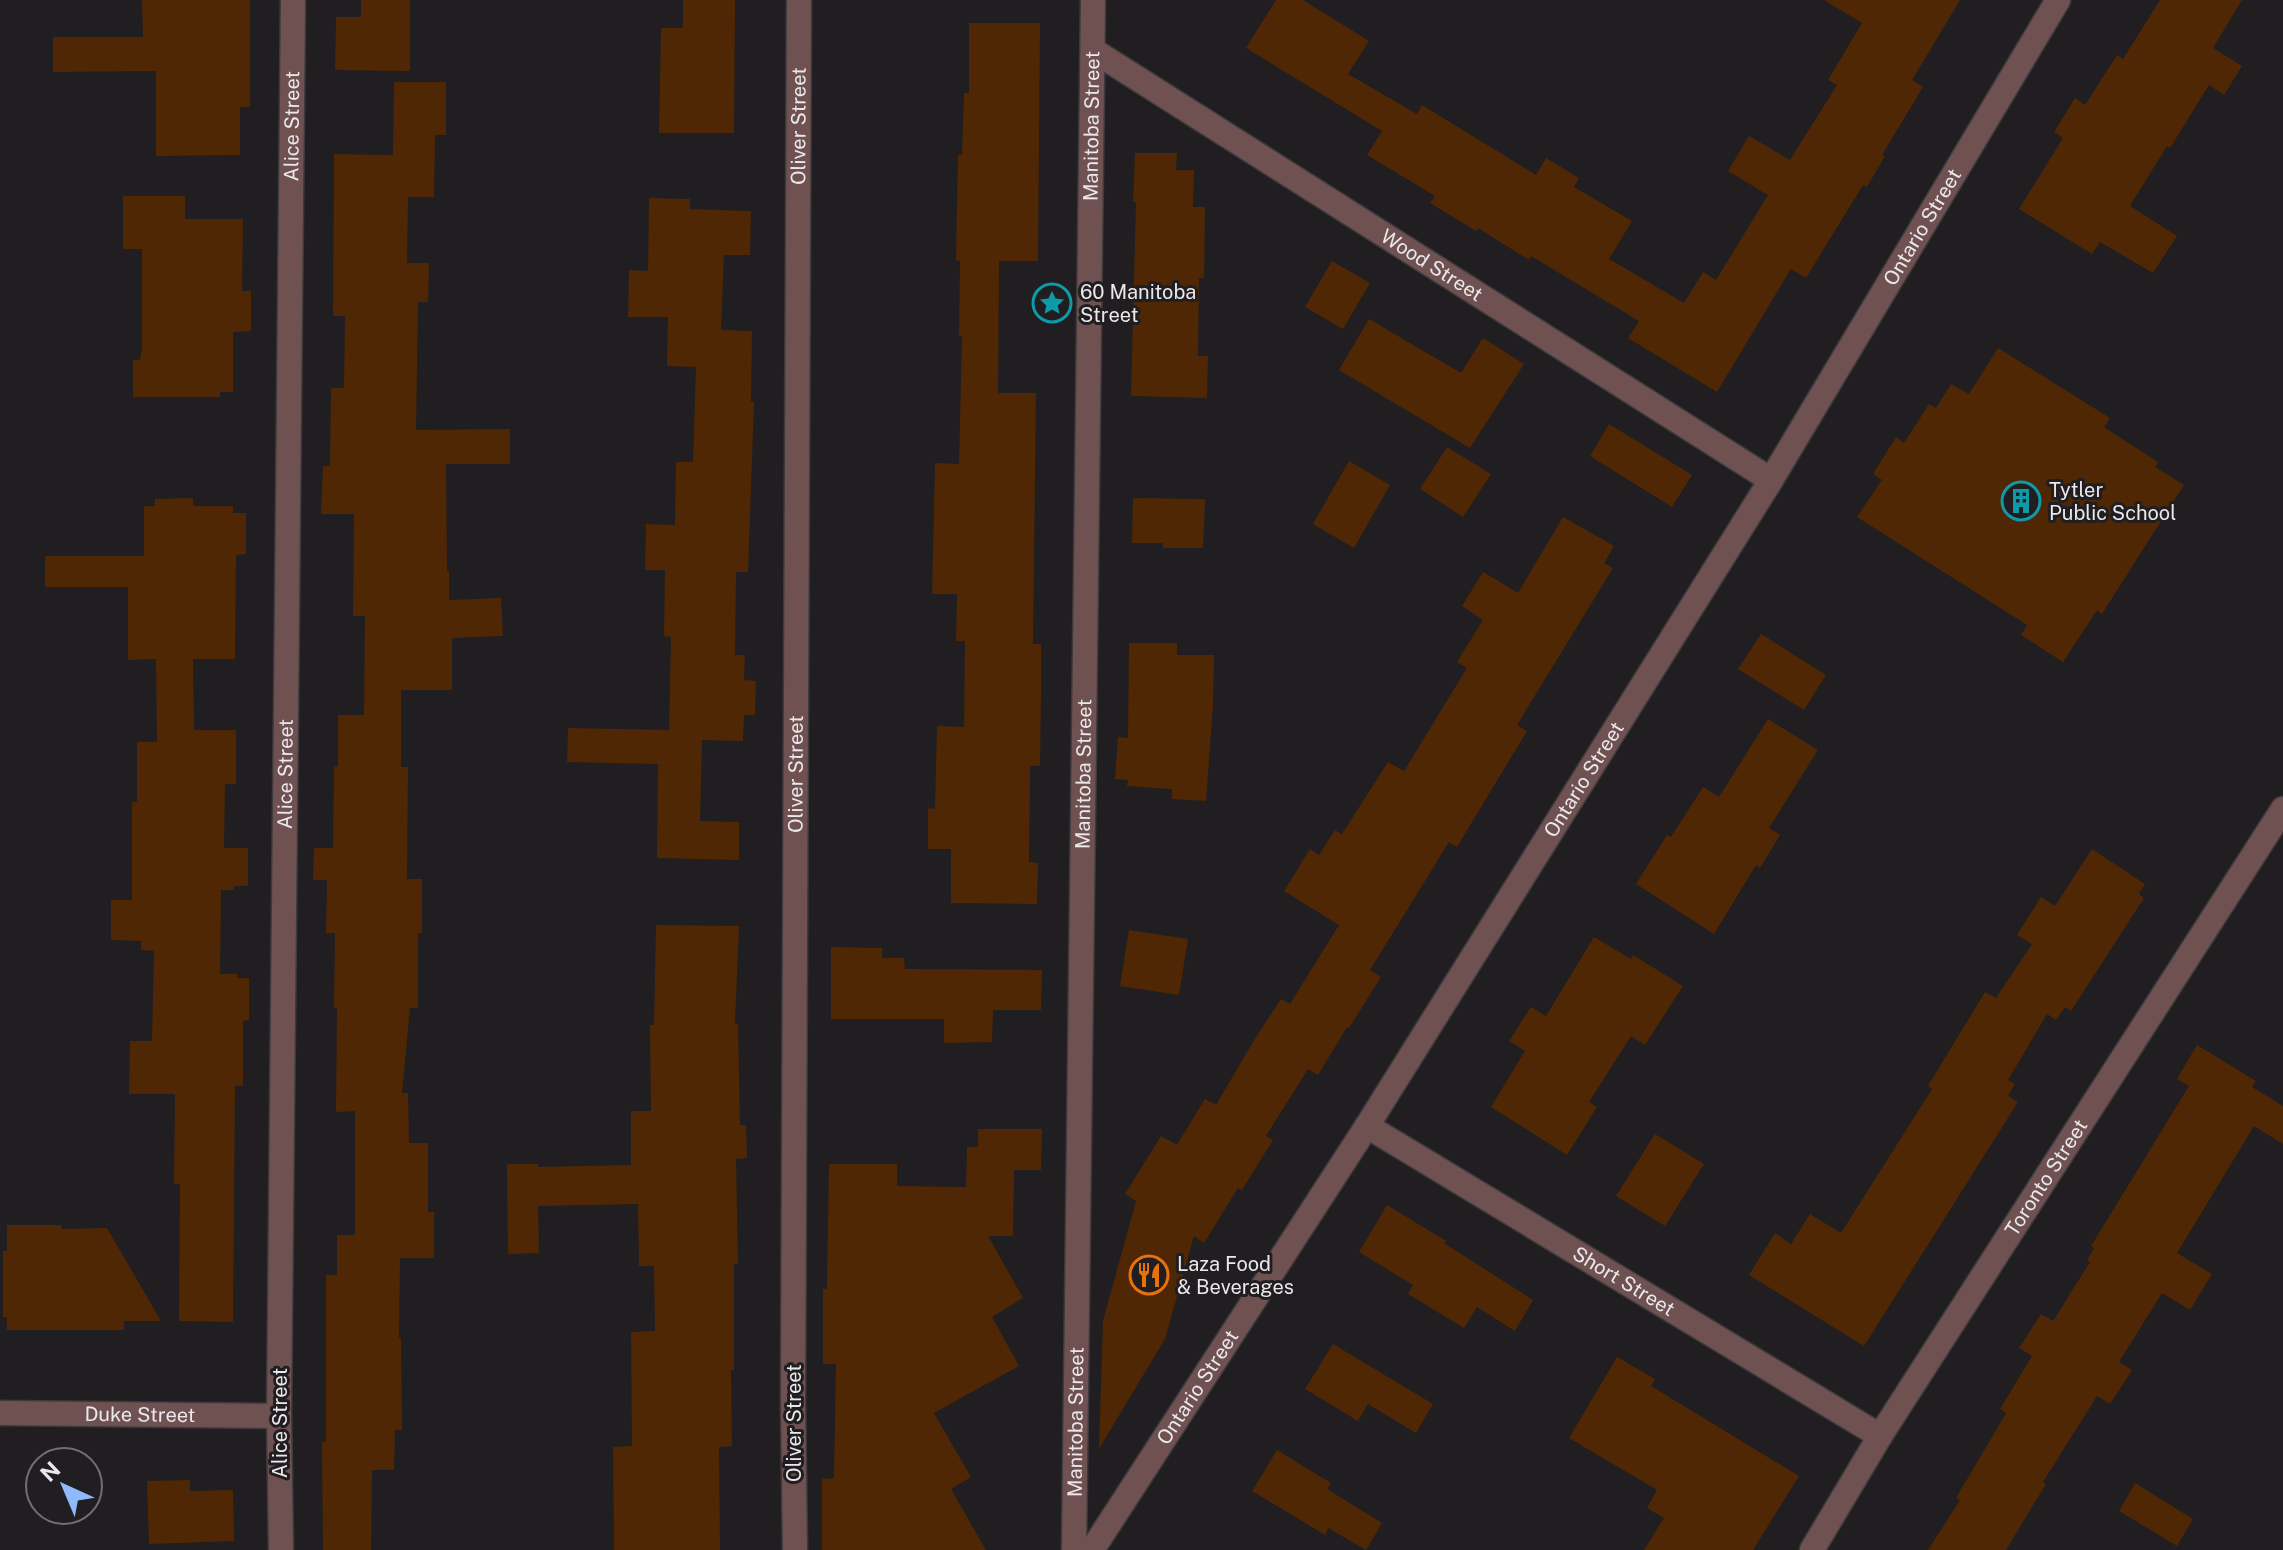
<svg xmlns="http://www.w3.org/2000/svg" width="2283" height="1550" viewBox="0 0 2283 1550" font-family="'Public Sans',sans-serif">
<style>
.building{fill:#4f2705}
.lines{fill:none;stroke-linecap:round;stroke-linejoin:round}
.street-casing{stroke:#3c3a3d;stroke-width:27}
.street{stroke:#705151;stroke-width:24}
.labels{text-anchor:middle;stroke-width:6;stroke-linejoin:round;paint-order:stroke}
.street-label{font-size:20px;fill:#eae8ea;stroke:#201e21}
.poi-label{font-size:20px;fill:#eae8ea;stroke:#201e21;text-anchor:start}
</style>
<rect width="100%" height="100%" fill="#201e21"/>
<path class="building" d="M 142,0 L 250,0 L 250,107 L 240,107 L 240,155 L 156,156 L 156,71 L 53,72 L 53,37 L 143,37 Z
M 361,0 L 410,0 L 410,71 L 335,70 L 336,17 L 361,17 Z
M 683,0 L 735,0 L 734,133 L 659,133 L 661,28 L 683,28 Z
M 1276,0 L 1303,0 L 1369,41 L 1348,74 L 1417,114 L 1422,105 L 1536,175 L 1546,158 L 1579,178 L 1574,187 L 1632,221 L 1609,259 L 1684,303 L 1703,272 L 1716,280 L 1768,195 L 1728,171 L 1749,136 L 1790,160 L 1837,85 L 1828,80 L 1862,23 L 1824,0 L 1960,0 L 1912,80 L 1923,87 L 1882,155 L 1885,156 L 1867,187 L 1863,185 L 1806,278 L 1791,269 L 1717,392 L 1628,338 L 1639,321 L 1531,256 L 1529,260 L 1478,228 L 1476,231 L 1430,203 L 1435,196 L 1367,155 L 1382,131 L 1246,48 Z
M 2160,0 L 2242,0 L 2213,48 L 2242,66 L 2224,95 L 2209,85 L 2170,148 L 2167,146 L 2130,206 L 2177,236 L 2153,273 L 2100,242 L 2092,254 L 2019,209 L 2063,138 L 2054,132 L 2075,98 L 2085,105 L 2117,55 L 2123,59 Z
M 969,23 L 1040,23 L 1038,261 L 999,261 L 998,393 L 1036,393 L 1033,644 L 1041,644 L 1041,694 L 1040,766 L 1030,766 L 1029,862 L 1038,863 L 1037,904 L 951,903 L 951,849 L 928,849 L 928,808 L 935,809 L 937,726 L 964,727 L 965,641 L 956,641 L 957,594 L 932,594 L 935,463 L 959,464 L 962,336 L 959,336 L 960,261 L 956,260 L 958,155 L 962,155 L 964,93 L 969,93 Z
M 394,82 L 446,82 L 446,135 L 435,135 L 434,197 L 408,197 L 407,263 L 429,263 L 428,302 L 418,302 L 416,430 L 510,429 L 510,464 L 446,464 L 447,571 L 449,571 L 449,600 L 501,598 L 503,636 L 452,638 L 452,690 L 401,690 L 401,767 L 408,767 L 407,879 L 422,879 L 422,933 L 418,933 L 418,1008 L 410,1008 L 402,1093 L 408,1093 L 409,1143 L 428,1143 L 428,1212 L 434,1212 L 434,1258 L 400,1258 L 399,1338 L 401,1338 L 402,1430 L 395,1430 L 394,1470 L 372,1470 L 371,1550 L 323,1550 L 322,1442 L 326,1442 L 326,1275 L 337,1275 L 337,1235 L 355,1235 L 355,1111 L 336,1112 L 337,1008 L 334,1008 L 335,933 L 326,933 L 327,880 L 313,880 L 314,848 L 333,848 L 334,767 L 338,767 L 338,715 L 364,715 L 365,616 L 353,616 L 354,514 L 321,514 L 323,466 L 330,466 L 331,388 L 344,388 L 345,316 L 333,316 L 334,154 L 393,155 Z
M 1135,153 L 1177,153 L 1176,170 L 1194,170 L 1193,207 L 1205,207 L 1204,278 L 1199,278 L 1198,356 L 1208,356 L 1207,398 L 1131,396 L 1136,202 L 1133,202 Z
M 123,196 L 185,196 L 185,219 L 243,219 L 242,291 L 251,291 L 251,331 L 233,332 L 233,392 L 220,392 L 220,397 L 133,397 L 133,360 L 140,360 L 142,347 L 142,249 L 123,249 Z
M 649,198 L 690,199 L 690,209 L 751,211 L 750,255 L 724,255 L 721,330 L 752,331 L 751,402 L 754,402 L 748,572 L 736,572 L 735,655 L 745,655 L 744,680 L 756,681 L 755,715 L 744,715 L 743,741 L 702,740 L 700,821 L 739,822 L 739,860 L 657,858 L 658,764 L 567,762 L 568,728 L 669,730 L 671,637 L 664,636 L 665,570 L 645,570 L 646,524 L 675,525 L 676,462 L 693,462 L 696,367 L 667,366 L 668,317 L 628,317 L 629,270 L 648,271 Z
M 1332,261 L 1370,283 L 1343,329 L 1305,307 Z
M 1369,319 L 1461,373 L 1483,338 L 1524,364 L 1470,448 L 1339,370 Z
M 1998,348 L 2110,418 L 2104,427 L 2158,462 L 2155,467 L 2184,485 L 2102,614 L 2097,610 L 2063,662 L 2021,635 L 2027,625 L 1857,517 L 1882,480 L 1873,474 L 1896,437 L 1904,443 L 1929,404 L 1936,408 L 1951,384 L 1969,394 Z
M 1609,424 L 1692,475 L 1672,507 L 1590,456 Z
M 1447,447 L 1491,474 L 1463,517 L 1420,489 Z
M 1349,461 L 1390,485 L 1354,548 L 1313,524 Z
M 193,498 L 193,506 L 233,506 L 233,513 L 246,513 L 246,554 L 236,555 L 235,659 L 193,659 L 194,730 L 236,730 L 236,784 L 225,784 L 224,848 L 248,848 L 248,886 L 234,886 L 234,890 L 221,890 L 220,974 L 237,974 L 237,978 L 249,978 L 249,1020 L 243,1021 L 243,1086 L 235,1086 L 233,1322 L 179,1321 L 180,1184 L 174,1184 L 175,1094 L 129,1094 L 130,1041 L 152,1041 L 154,951 L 141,950 L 141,941 L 111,940 L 111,900 L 132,900 L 132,802 L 137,802 L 137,742 L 157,742 L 156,659 L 128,660 L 128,587 L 45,587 L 45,556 L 144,556 L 144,506 L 155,506 L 155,499 Z
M 1133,498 L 1205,499 L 1203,548 L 1163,548 L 1163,543 L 1132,543 Z
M 1563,517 L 1614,546 L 1604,563 L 1613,568 L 1517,725 L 1527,731 L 1457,847 L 1449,842 L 1370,970 L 1381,977 L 1349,1028 L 1347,1027 L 1318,1075 L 1308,1069 L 1266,1136 L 1273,1140 L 1242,1190 L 1238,1188 L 1204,1243 L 1194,1236 L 1165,1339 L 1099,1449 L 1103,1321 L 1136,1201 L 1125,1194 L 1161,1136 L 1177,1145 L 1205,1099 L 1216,1105 L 1256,1037 L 1281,999 L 1290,1004 L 1339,925 L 1284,891 L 1310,849 L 1319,855 L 1335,830 L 1342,834 L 1388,762 L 1404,771 L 1467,668 L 1457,662 L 1483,620 L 1462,606 L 1483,572 L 1518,593 Z
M 1761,634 L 1826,675 L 1804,710 L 1738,669 Z
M 1129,643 L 1177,643 L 1177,655 L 1214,655 L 1213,705 L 1206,801 L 1172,799 L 1172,789 L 1127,786 L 1128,780 L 1115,779 L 1118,737 L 1128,738 Z
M 1768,719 L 1818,750 L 1769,828 L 1780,835 L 1760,868 L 1756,865 L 1714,934 L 1636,884 L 1667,835 L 1671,837 L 1703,787 L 1719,797 Z
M 2092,849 L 2145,884 L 2139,894 L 2144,898 L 2071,1011 L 2065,1007 L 2056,1020 L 2047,1014 L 2008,1080 L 2015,1084 L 2008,1096 L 2018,1102 L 1864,1346 L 1749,1275 L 1775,1233 L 1791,1244 L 1810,1214 L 1841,1233 L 1932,1089 L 1928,1086 L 1985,992 L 1996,998 L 2032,944 L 2017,935 L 2041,897 L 2055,906 Z
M 656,925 L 739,926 L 735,1024 L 738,1024 L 740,1125 L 746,1125 L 747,1158 L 736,1159 L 738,1264 L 734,1264 L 734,1370 L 731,1370 L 732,1446 L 719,1447 L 720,1550 L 614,1550 L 613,1447 L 632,1446 L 631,1332 L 655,1331 L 654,1266 L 639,1266 L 638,1204 L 538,1206 L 539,1253 L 508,1254 L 507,1164 L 538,1164 L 538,1167 L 631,1165 L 631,1111 L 651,1111 L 650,1025 L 654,1025 Z
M 1129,930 L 1188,939 L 1179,995 L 1120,986 Z
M 1594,937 L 1631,959 L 1633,955 L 1683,986 L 1645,1045 L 1631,1036 L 1589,1102 L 1597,1107 L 1567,1155 L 1491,1107 L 1525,1051 L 1509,1041 L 1531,1007 L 1546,1016 Z
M 831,947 L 882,948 L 882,958 L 904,958 L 905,969 L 1042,970 L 1041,1010 L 993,1010 L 992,1042 L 944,1043 L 944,1019 L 831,1019 Z
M 2197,1045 L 2256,1081 L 2252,1087 L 2283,1106 L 2283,1144 L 2254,1126 L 2177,1253 L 2212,1274 L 2190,1310 L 2162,1293 L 2119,1362 L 2132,1370 L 2110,1404 L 2097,1396 L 2043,1482 L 2046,1484 L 2006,1550 L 1928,1550 L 1960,1500 L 1956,1498 L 2006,1413 L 2000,1409 L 2032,1356 L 2019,1348 L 2041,1314 L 2053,1321 L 2090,1262 L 2087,1260 L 2094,1248 L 2091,1246 L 2189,1086 L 2177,1079 Z
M 978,1129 L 1042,1129 L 1041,1170 L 1014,1170 L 1013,1236 L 988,1236 L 1023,1298 L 992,1317 L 1019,1366 L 934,1413 L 971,1477 L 951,1489 L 986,1550 L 822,1550 L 822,1479 L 834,1478 L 836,1364 L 823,1364 L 823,1289 L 827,1289 L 829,1164 L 897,1164 L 897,1186 L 966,1187 L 967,1147 L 978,1147 Z
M 1655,1134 L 1704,1164 L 1665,1226 L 1616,1196 Z
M 1387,1205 L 1446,1241 L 1444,1243 L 1533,1300 L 1515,1331 L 1477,1307 L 1464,1328 L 1408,1294 L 1413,1285 L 1359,1252 Z
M 7,1225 L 61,1225 L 61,1229 L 107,1228 L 161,1321 L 124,1321 L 124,1330 L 7,1330 L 7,1317 L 3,1317 L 3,1251 L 7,1251 Z
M 1333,1344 L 1433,1404 L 1416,1433 L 1368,1404 L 1358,1421 L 1305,1389 Z
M 1617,1357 L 1655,1379 L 1651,1386 L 1799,1476 L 1753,1550 L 1644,1550 L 1664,1518 L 1647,1508 L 1657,1490 L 1569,1438 Z
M 1277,1450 L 1331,1483 L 1327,1489 L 1382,1523 L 1366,1550 L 1328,1528 L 1325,1535 L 1252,1491 Z
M 190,1480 L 190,1491 L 233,1490 L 234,1541 L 149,1544 L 147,1481 Z
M 2135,1483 L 2193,1519 L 2177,1546 L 2119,1511 Z"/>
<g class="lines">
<defs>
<g id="street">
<path id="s1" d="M 1094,51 L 1771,480"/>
<path id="s2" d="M 1367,1126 L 1880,1436"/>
<path id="s3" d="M 0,1413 L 279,1416"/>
<path id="s4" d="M 281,1550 L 279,1416 L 293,0"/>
<path id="s5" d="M 795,1550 L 793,1402 L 799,0"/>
<path id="s6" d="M 1074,1550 L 1093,0"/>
<path id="s7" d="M 1092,1550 L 1367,1126 L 1771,480 L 2058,0"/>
<path id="s8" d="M 1812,1550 L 1880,1436 L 2283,809"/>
</g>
</defs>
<use href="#street" class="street-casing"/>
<use href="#street" class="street"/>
</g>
<defs>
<symbol id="sight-ring" viewBox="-11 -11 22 22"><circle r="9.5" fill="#201e21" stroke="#0f9aa8" stroke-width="1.5"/><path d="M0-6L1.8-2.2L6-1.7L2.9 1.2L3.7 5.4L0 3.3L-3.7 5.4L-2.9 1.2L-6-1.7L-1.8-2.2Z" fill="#0f9aa8"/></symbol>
<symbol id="building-ring" viewBox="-11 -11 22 22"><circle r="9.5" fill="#201e21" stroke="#0f9aa8" stroke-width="1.5"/><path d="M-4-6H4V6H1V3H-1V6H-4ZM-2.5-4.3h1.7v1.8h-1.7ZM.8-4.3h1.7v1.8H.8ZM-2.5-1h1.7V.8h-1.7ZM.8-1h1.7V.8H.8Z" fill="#0f9aa8"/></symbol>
<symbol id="restaurant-ring" viewBox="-11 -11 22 22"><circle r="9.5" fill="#201e21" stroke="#e8710a" stroke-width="1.5"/><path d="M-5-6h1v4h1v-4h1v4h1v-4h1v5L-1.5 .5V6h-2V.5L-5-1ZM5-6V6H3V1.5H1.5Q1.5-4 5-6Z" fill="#e8710a"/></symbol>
</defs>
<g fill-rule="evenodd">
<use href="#sight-ring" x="1030" y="281" width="44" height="44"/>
<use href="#building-ring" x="1999" y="479" width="44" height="44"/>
<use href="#restaurant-ring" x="1127" y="1253" width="44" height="44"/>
</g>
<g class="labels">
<g class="street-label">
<text dy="7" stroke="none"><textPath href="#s4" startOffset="1424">Alice Street</textPath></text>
<text dy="7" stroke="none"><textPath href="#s5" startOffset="1424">Oliver Street</textPath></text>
<text dy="7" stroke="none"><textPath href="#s6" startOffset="1424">Manitoba Street</textPath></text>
<text dy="7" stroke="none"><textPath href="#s7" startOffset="1562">Ontario Street</textPath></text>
<text dy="7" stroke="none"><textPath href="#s1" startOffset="400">Wood Street</textPath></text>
<text dy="7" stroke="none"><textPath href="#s4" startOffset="776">Alice Street</textPath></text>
<text dy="7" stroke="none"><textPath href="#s5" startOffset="776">Oliver Street</textPath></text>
<text dy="7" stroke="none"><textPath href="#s6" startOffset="776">Manitoba Street</textPath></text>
<text dy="7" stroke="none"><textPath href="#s7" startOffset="914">Ontario Street</textPath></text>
<text dy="7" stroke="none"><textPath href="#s8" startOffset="440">Toronto Street</textPath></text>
<text dy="7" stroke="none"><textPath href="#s2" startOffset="300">Short Street</textPath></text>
<text dy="7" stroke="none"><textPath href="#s7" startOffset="194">Ontario Street</textPath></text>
<text dy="7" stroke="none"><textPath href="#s3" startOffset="140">Duke Street</textPath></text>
<text transform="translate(280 1423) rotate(-90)" y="7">Alice Street</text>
<text transform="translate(794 1423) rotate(-90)" y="7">Oliver Street</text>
<text dy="7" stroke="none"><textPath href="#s6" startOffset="128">Manitoba Street</textPath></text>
</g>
<g class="poi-label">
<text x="1080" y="299">60 Manitoba<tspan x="1080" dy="23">Street</tspan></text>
<text x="2049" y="497">Tytler<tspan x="2049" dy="23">Public School</tspan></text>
<text x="1177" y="1271">Laza Food<tspan x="1177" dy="23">&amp; Beverages</tspan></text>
</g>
</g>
<g transform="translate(64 1486) rotate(316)"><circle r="38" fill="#201e21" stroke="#716f71" stroke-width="2"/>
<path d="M0-6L14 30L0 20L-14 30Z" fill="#8eb9fc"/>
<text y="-12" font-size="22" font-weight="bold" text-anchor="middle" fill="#eae8ea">N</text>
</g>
</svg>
